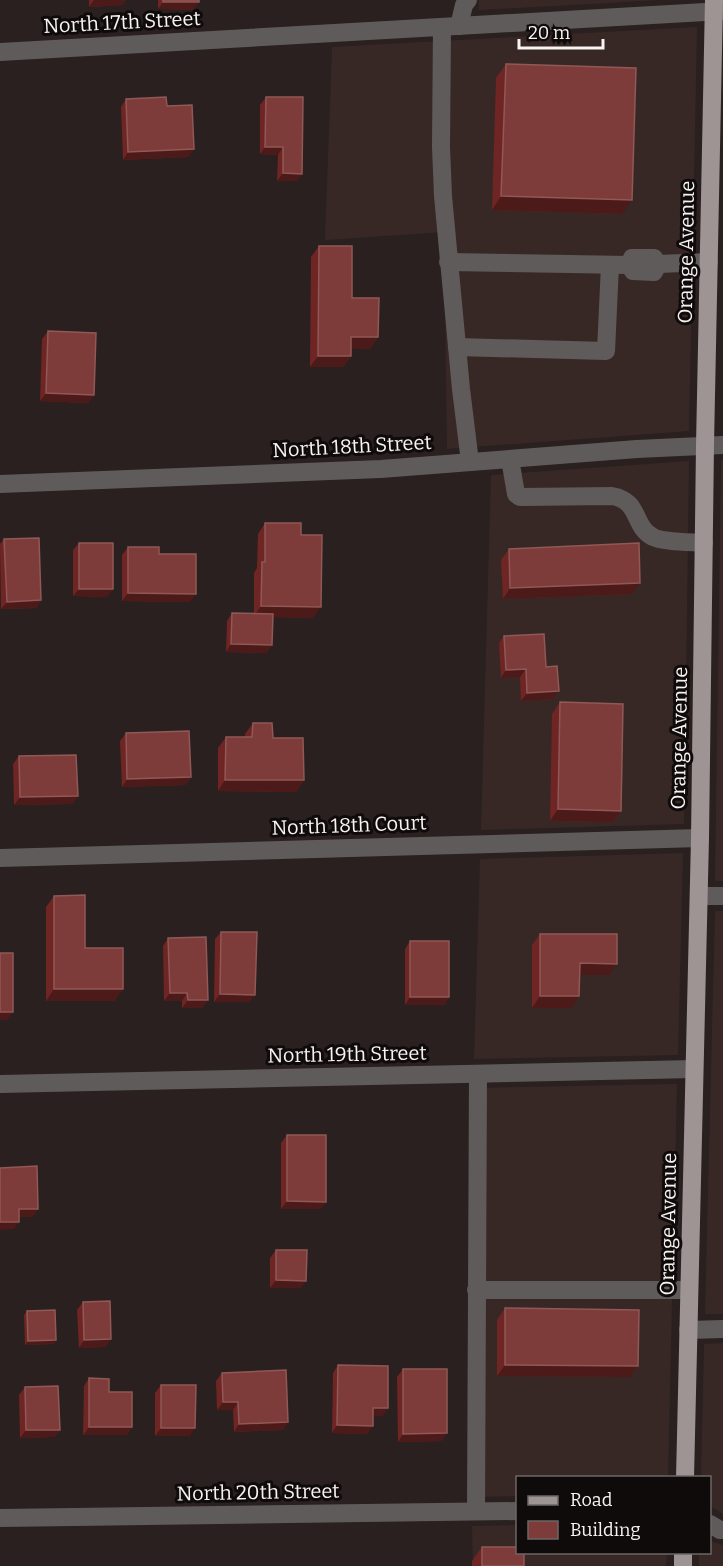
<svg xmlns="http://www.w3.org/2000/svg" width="723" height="1566" font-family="Bitter,serif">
	<rect width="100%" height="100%" fill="#29201f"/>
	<g fill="#372826">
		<path d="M479,0h181l-181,10z"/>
		<path d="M697,27l-8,404 -242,18 -3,-217 -119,8 7,-193z"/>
		<path d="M721,460h2v421h-8z"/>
		<path d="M689,461l-5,363 -203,6 10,-355z"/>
		<path d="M683,853l-5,202 -204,4 6,-200z"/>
		<path d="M715,911h8v403h-18z"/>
		<path d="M677,1084l-9,393 -150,1 -1,18 -45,1 1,-409z"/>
		<path d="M723,1343v171l-13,-8v-28l-9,-1 3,-133z"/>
		<path d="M517,1525l1,27 149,1 -1,13h-193l-1,-40z"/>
		<path d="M710,1541l13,4v21h-24v-13l11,-1z"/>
	</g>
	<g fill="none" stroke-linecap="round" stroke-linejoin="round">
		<g stroke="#605b5b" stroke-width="18">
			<path d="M459,26l5,-21 4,-5"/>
			<path d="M442,27l-1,120 2,49 18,193 9,73"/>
			<path d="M0,52l723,-41"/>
			<path d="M448,262l181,3"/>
			<path d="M658,264l51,-2"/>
			<path d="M629,265l4,6 21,1 4,-8"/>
			<path d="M629,265l3,-7h22l4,6"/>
			<path d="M457,347l149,4 4,-86"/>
			<path d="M510,459l6,35 4,3 92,-1c29,5 20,30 41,41 9,5 39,5 51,6"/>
			<path d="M0,484l381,-15 256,-20 86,-4"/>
			<path d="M0,858l700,-20"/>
			<path d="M699,896h24"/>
			<path d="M0,1084l694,-15"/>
			<path d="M476,1290h213"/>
			<path d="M688,1330l35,-1"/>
			<path d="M476,1511l2,-437"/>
			<path d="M0,1518l518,-7"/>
			<path d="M710,1524l10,6h3"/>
		</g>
		<g stroke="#9d9493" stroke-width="18">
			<path d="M685,1478l15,-640 5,-393 9,-445"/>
			<path d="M683,1566v-14"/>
		</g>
	</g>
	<g fill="#6e2523">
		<path d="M89,0h37l-4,5 -33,2z"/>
		<path d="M158,0h41l-6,10 -35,-1z"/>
		<path d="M506,64l116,150 -130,-4 4,-132z"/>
		<path d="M266,97l36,77 -6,7h-19l1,-26 -18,-1v-49z"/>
		<path d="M126,99l63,58 -66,3 -2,-53z"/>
		<path d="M319,246l33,52 26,39 -8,12 -19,-1v8l-8,11h-33l1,-110z"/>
		<path d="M48,331l46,64 -6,8 -48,-2 2,-62z"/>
		<path d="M265,523l36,12 12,83 -40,-1 -6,36 -41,-1 1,-31 5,-8h22v-40l3,-5 1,-34z"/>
		<path d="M4,539l37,61 -5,8 -35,1 -1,-65z"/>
		<path d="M79,543l29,54 -35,-1v-46z"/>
		<path d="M128,547l31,7 31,48 -68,-1v-46z"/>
		<path d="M509,549l123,45 -129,5 -2,-39z"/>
		<path d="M504,636l42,31 13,24 -6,8 -32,2 -1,-24 -19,1 -2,-35z"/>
		<path d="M560,702l61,109 -8,11 -63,-1 2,-107z"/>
		<path d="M253,723l20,15 31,42 -8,12 -78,-1v-43l8,-11h19v-3z"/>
		<path d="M126,733l65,44 -6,8 -63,2 -2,-46z"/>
		<path d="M19,756l59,40 -6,8 -58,1 -1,-41z"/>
		<path d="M54,896l61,105h-69v-94z"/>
		<path d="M221,932l29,70h-36l1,-63z"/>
		<path d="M540,934l69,41h-29l-8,33h-40v-63z"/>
		<path d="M168,938l40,62 -6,8h-20v-7h-18l-1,-55z"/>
		<path d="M410,941l39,56 -5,8h-39v-56z"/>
		<path d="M287,1135l39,67 -6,7h-39v-66z"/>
		<path d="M276,1250l25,38h-31v-30z"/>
		<path d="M83,1302l28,37 -6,8 -26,1 -2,-38z"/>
		<path d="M505,1308l133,58 -8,11 -133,-1v-56z"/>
		<path d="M27,1311l29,29 -3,4 -28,1 -1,-30z"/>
		<path d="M338,1365l50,43 -6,8h-9l-6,18 -35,-1 1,-60z"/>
		<path d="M403,1369l39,72 -44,1 -1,-65z"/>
		<path d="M222,1373l66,49 -5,8 -49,2 -1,-22h-16l-1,-29z"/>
		<path d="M89,1378l20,14 23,35 -5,8h-44l1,-49z"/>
		<path d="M161,1385l29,51h-35v-43z"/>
		<path d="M25,1387l35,43 -6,7 -34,1 -1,-43z"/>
		<path d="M482,1547l42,19h-52v-5z"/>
	</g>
	<g fill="#4c1a18">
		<path d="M94,0h32l-4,5 -33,2z"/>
		<path d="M163,2h36l-6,8 -35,-1z"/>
		<path d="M265,147h18l-5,8 -18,-1z"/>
		<path d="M194,149l-5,8 -66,3 5,-8z"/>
		<path d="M283,173l19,1 -6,7h-19z"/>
		<path d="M501,196l131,4 -10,14 -130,-4z"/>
		<path d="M351,337h27l-8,12 -27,-1z"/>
		<path d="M318,356h33l-8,11h-33z"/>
		<path d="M46,393l48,2 -6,8 -48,-2z"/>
		<path d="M640,583l-8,11 -129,5 7,-11z"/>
		<path d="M79,589h34l-5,8 -35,-1z"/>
		<path d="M128,593l68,1 -6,8 -68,-1z"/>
		<path d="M41,600l-5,8 -35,1 6,-7z"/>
		<path d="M261,606l60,1 -8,11 -60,-1z"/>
		<path d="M231,644l41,1 -5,8 -41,-1z"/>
		<path d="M526,669l-6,8 -19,1 5,-8z"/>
		<path d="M559,691l-6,8 -32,2 6,-8z"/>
		<path d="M191,777l-6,8 -63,2 5,-8z"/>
		<path d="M225,780h79l-8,12 -78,-1z"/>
		<path d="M78,796l-6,8 -58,1 6,-8z"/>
		<path d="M558,809l63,2 -8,11 -63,-1z"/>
		<path d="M580,963l37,1 -8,11h-37z"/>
		<path d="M54,989h69l-8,12h-69z"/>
		<path d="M170,993h17l-5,8h-18z"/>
		<path d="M220,994l35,1 -5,7h-36z"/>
		<path d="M540,996h39l-7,12h-40z"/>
		<path d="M410,997h39l-5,8h-39z"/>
		<path d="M188,1000h20l-6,8h-20z"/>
		<path d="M0,1012h13l-6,8h-7z"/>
		<path d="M287,1201l39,1 -6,7h-39z"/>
		<path d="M19,1209h19l-5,8h-20z"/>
		<path d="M0,1222h19l-5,7 -14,1z"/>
		<path d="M276,1280l30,1 -5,7h-31z"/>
		<path d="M111,1339l-6,8 -26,1 5,-8z"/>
		<path d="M56,1340l-3,4 -28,1 3,-4z"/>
		<path d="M505,1365l133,1 -8,11 -133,-1z"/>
		<path d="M223,1402h15l-5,8h-16z"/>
		<path d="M373,1408h15l-6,8h-15z"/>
		<path d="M288,1422l-5,8 -49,2 5,-8z"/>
		<path d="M337,1425l36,1 -6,8 -35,-1z"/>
		<path d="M89,1427h43l-5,8h-44z"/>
		<path d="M161,1428h34l-5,8h-35z"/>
		<path d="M26,1430h34l-6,7 -34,1z"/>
		<path d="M447,1433l-5,8 -44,1 5,-8z"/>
	</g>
	<g fill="#7d3b3a" stroke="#905856" stroke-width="1.5">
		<rect x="163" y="0" width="36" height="2"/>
		<path d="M506,64l130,4 -4,132 -131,-4z"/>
		<path d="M166,97l1,9 25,-1 2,44 -66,3 -2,-53z"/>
		<path d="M266,97h37l-1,77 -19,-1v-26h-18z"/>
		<path d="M319,246h33v52h27l-1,39h-27v19h-33z"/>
		<path d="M48,331l48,2 -2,62 -48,-2z"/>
		<path d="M265,523h36v12h21l-1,72 -60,-1 1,-44h3z"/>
		<path d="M39,538l2,62 -34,2 -3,-63z"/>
		<rect x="79" y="543" width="34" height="46"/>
		<path d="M639,543l1,40 -130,5 -1,-39z"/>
		<path d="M128,547h31v7h37v40l-68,-1z"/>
		<path d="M232,613l41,1 -1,31 -41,-1z"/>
		<path d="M544,634l2,33 11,-1 2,25 -32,2 -1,-24 -20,1 -2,-34z"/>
		<path d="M560,702l63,2 -2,107 -63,-2z"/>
		<path d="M253,723h19l1,15h30l1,42h-79l1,-43h26z"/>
		<path d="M189,731l2,46 -64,2 -1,-46z"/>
		<path d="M76,755l2,41 -58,1 -1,-41z"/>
		<path d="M85,895v53h38v41h-69v-93z"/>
		<path d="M221,932h36l-2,63 -35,-1z"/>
		<path d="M540,934h77v30l-37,-1 -1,33h-39z"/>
		<path d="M206,937l2,63h-20l-1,-7h-17l-2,-55z"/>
		<rect x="410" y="941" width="39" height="56"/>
		<rect x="0" y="953" width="13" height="59"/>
		<path d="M287,1135h39v67l-39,-1z"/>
		<path d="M37,1166l1,43h-19v13h-19v-54z"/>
		<path d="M276,1250h31l-1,31 -30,-1z"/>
		<path d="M110,1301l1,38 -27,1 -1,-38z"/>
		<path d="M505,1308l134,2 -1,56 -133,-1z"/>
		<path d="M55,1310l1,30 -28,1 -1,-30z"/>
		<path d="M338,1365l50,1v42h-15v18l-36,-1z"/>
		<path d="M403,1369h44v64l-44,1z"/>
		<path d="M286,1370l2,52 -49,2 -1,-22h-15l-1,-29z"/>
		<path d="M89,1378l20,1v13h23v35h-43z"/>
		<path d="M161,1385h35l-1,43h-34z"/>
		<path d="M58,1386l2,44h-34l-1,-43z"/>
		<path d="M482,1547h36v5h6v14h-42z"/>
	</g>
	<g text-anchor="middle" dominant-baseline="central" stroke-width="6" stroke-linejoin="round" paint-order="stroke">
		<g font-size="20" fill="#f8f2f1" stroke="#0f0b0b">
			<text transform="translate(122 22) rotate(-3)">North 17th Street</text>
			<text transform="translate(686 252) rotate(-89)">Orange Avenue</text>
			<text transform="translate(352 446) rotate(-3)">North 18th Street</text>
			<text transform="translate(679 738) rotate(-89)">Orange Avenue</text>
			<text transform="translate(349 825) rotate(-2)">North 18th Court</text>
			<text transform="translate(347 1054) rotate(-1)">North 19th Street</text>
			<text transform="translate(668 1224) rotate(-89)">Orange Avenue</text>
			<text transform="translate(258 1492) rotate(-1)">North 20th Street</text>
		</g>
	</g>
	<rect x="516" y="1476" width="195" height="78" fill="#0f0b0b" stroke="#6c6767" stroke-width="1.5"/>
	<rect x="528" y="1496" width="30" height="9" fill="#9d9493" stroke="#6c6767" stroke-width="1.5"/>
	<text x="570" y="1506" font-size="18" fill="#f8f2f1">Road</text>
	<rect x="528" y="1521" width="30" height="18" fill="#7d3b3a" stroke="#6c6767" stroke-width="1.5"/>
	<text x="570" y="1536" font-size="18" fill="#f8f2f1">Building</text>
	<path d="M519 39v9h84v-9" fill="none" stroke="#f8f2f1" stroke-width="3"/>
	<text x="528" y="39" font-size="18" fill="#f8f2f1" stroke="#0f0b0b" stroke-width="4.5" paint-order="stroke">20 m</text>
</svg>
